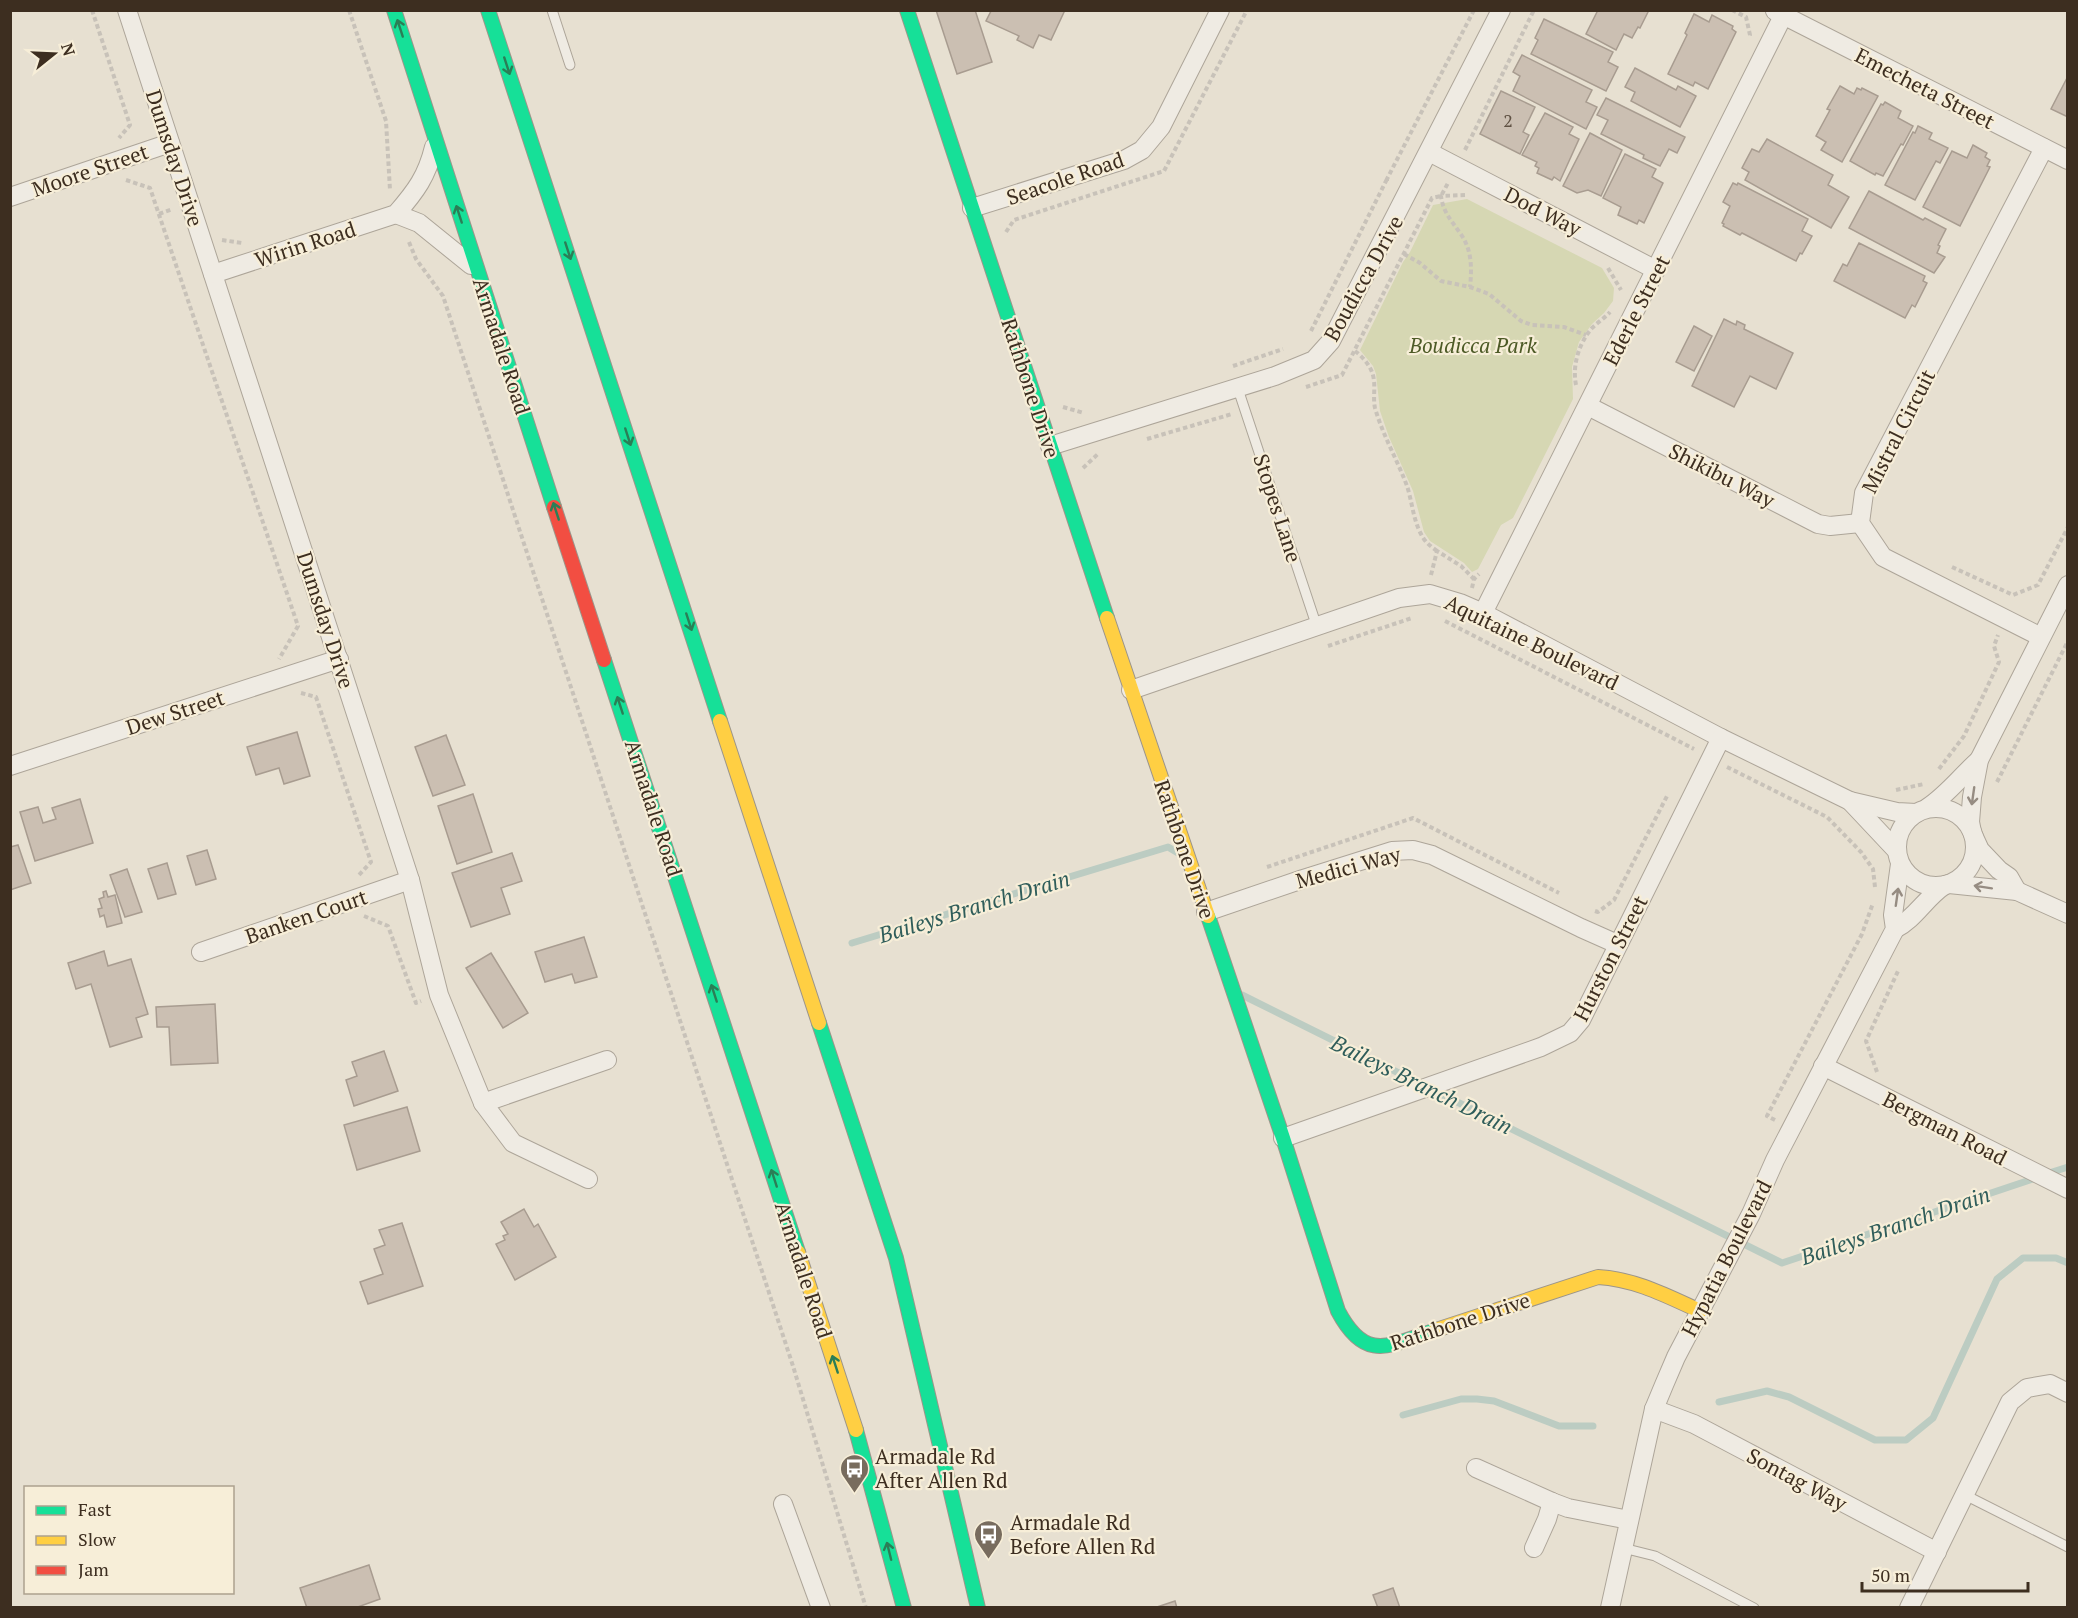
<svg xmlns="http://www.w3.org/2000/svg" width="2078" height="1618" font-family="'PT Serif',serif">
	<rect width="100%" height="100%" fill="#e7e0d1"/>
	<path fill="#d6d7b3" d="M1467,199l135,69 12,20 -1,13 -9,12 -12,11 -13,18 -7,25 1,32 -60,119 -12,7 -23,44 -6,3 -8,-9 -34,-22 -6,-9 -11,-41 -24,-54 -9,-26 -4,-37 -3,-8 -13,-16 43,-88 7,-10 23,-47z"/>
	<g fill="none" stroke-linecap="round" stroke-linejoin="round">
		<g stroke="#bcccc2" stroke-width="7">
			<path d="M852,943l316,-96 10,6"/>
			<path d="M1242,995l181,90"/>
			<path d="M1433,1090l349,173 254,-85"/>
			<path d="M2046,1174l22,-7"/>
			<path d="M1719,1402l48,-11 22,6 86,43h31l27,-22 64,-139 26,-21h33l12,5"/>
			<path d="M1403,1415l58,-16h16l17,2 65,25h34"/>
		</g>
	</g>
	<g fill="#cbbfb2" stroke="#a89c90" stroke-width="1.5">
		<path d="M936,10h39l17,52 -35,12z"/>
		<path d="M989,10h76l-14,30 -12,-5 -6,13 -16,-8 2,-4 -33,-15 5,-10z"/>
		<path d="M1598,10h51l-9,18 -2,-1 -6,11 -8,-4 -8,16 -30,-16z"/>
		<path d="M1694,14l15,8 3,-7 21,11 -1,3 4,3 -28,57 -13,-7 -2,4 -25,-12 19,-39 -2,-2z"/>
		<path d="M1544,19l69,33 -5,10 10,5 -12,24 -75,-37 7,-14 -3,-2z"/>
		<path d="M1522,55l70,35 -6,12 11,5 -11,22 -73,-38 7,-15 -7,-4z"/>
		<path d="M1635,68l41,22 2,-4 18,10 -16,31 -49,-26 4,-9 -10,-5z"/>
		<path d="M2068,76v41l-17,-8z"/>
		<path d="M1840,86l14,8 3,-6 4,2 1,-2 16,8 -36,66 -21,-12 5,-8 -10,-6 14,-26 -3,-1z"/>
		<path d="M1501,91l34,16 -12,25 6,3 -9,19 -40,-20z"/>
		<path d="M1606,98l79,39 -8,16 -8,-4 -9,17 -17,-8 1,-3 -43,-21 7,-14 -11,-5z"/>
		<path d="M1885,102l16,9 -3,7 15,8 -10,19 -2,-1 -18,32 -7,-3 -1,2 -25,-14 31,-57 2,1z"/>
		<path d="M1545,113l28,14 -4,7 10,5 -19,42 -6,-4 -2,3 -15,-7 2,-5 -4,-2 2,-4 -15,-7z"/>
		<path d="M1918,126l14,7 -3,6 19,9 -8,15 -4,-2 -21,39 -30,-15 28,-53 2,1z"/>
		<path d="M1590,133l32,17 -21,46 -13,-6 -11,3 -14,-7z"/>
		<path d="M1767,139l66,36 -5,10 21,12 -18,31 -86,-48 4,-8 -7,-4 10,-19 7,3z"/>
		<path d="M1973,145l14,8 -2,4 5,3 -3,6 3,1 -30,59 -37,-19 29,-56 15,7z"/>
		<path d="M1625,154l31,15 -4,8 11,6 -19,40 -5,-3 -2,4 -19,-9 3,-8 -18,-9z"/>
		<path d="M1733,183l4,2 1,-2 70,36 -6,12 10,5 -10,18 -2,-1 -4,8 -54,-28 -2,2 -17,-9 1,-2 -2,-1 8,-17 -7,-4z"/>
		<path d="M1869,191l54,29 2,-2 21,11 -8,16 2,1 -3,7 8,4 -11,16 -85,-45z"/>
		<path d="M1859,243l66,33 -2,5 4,2 -12,24 -3,-2 -7,13 -71,-37 9,-17 4,2z"/>
		<path d="M1724,319l12,6 1,-4 8,4 -1,4 49,24 -17,36 -26,-13 -16,31 -42,-21z"/>
		<path d="M1694,326l18,10 -18,35 -18,-9z"/>
		<path d="M297,732l13,44 -26,8 -5,-16 -23,7 -9,-28z"/>
		<path d="M446,735l19,50 -32,11 -18,-49z"/>
		<path d="M473,794l19,58 -35,12 -19,-58z"/>
		<path d="M80,799l13,44 -58,18 -15,-49 18,-5 5,16 13,-4 -4,-11z"/>
		<path d="M18,845l13,38 -21,7v-43z"/>
		<path d="M207,850l9,29 -20,6 -9,-29z"/>
		<path d="M512,853l10,28 -21,7 9,26 -39,13 -19,-54z"/>
		<path d="M167,863l9,31 -18,5 -10,-30z"/>
		<path d="M127,869l15,43 -17,5 -15,-42z"/>
		<path d="M106,891l2,6 7,-2 7,28 -15,4 -3,-12 -4,2 -2,-8 4,-1 -3,-9 5,-2 -1,-5z"/>
		<path d="M584,937l13,40 -22,6 -3,-9 -27,8 -10,-30z"/>
		<path d="M104,951l4,15 23,-7 17,55 -12,4 6,19 -32,10 -19,-63 -15,5 -8,-26z"/>
		<path d="M491,953l37,60 -25,15 -37,-60z"/>
		<path d="M215,1004l3,59 -47,2 -2,-38h-12l-1,-20z"/>
		<path d="M384,1051l14,40 -44,15 -8,-26 11,-4 -5,-14z"/>
		<path d="M407,1107l13,44 -63,19 -13,-45z"/>
		<path d="M524,1209l10,18 4,-3 18,33 -41,23 -19,-36 9,-4 -2,-4 5,-2 -7,-12z"/>
		<path d="M402,1223l21,63 -55,18 -8,-22 23,-8 -9,-25 11,-4 -6,-15z"/>
		<path d="M369,1565l11,34 -25,9h-48l-7,-20z"/>
		<path d="M1393,1588l7,20h-22l-5,-13z"/>
		<path d="M1175,1601l2,7h-23z"/>
	</g>
	<g fill="none" stroke-linecap="round" stroke-linejoin="round">
		<defs>
			<g id="lane">
				<path d="M552,10l18,55"/>
				<path d="M1238,389l79,238"/>
				<path d="M1965,1495l103,52"/>
				<path d="M1623,1548l32,8 99,52"/>
			</g>
			<g id="street">
				<path d="M127,10l283,870 29,115 44,108 30,40 75,36"/>
				<path d="M1775,11l293,149"/>
				<path d="M1429,152l227,118"/>
				<path d="M10,197l160,-54"/>
				<path d="M972,208l152,-48 18,-10 19,-23 59,-117"/>
				<path d="M396,214l23,9 52,42"/>
				<path d="M213,274l183,-60c20,-23 31,-38 38,-67"/>
				<path d="M1588,406l230,118 12,2 30,-3"/>
				<path d="M1050,446l225,-70 39,-16 17,-19 170,-331"/>
				<path d="M1483,613l300,-597"/>
				<path d="M2041,637l-158,-80 -23,-34 4,-30 180,-345"/>
				<path d="M1131,690l268,-92 31,-4 30,9 23,10 238,125 129,63 47,11 19,1"/>
				<path d="M10,766l329,-107"/>
				<path d="M1850,801l47,50"/>
				<circle cx="1936" cy="847" r="39"/>
				<path d="M1927,808c20,-13 34,-32 52,-48"/>
				<path d="M1972,832l-2,-10 2,-25 7,-37 89,-175"/>
				<path d="M1974,837l6,13 19,20 10,7 8,14"/>
				<path d="M1949,884l68,7 51,23"/>
				<path d="M1206,912l97,-33 89,-28 21,-1 19,5 149,73 36,16"/>
				<path d="M1895,929c20,-10 31,-32 50,-44"/>
				<path d="M201,952l209,-72"/>
				<path d="M1823,1066l245,123"/>
				<path d="M483,1103l124,-43"/>
				<path d="M1283,1138l258,-91 29,-14 11,-13 140,-282"/>
				<path d="M1654,1409l40,15 243,128"/>
				<path d="M1476,1468l76,34 16,6 61,12"/>
				<path d="M783,1504l38,104"/>
				<path d="M1534,1548l13,-29 5,-17"/>
				<path d="M1610,1608l44,-199 10,-24 12,-28 75,-143 24,-54 120,-231 -2,-14 7,-51"/>
				<path d="M1909,1608l101,-206 17,-14 23,-4 18,9"/>
			</g>
			<g id="fast">
				<path d="M394,10l160,497"/>
				<path d="M488,10l232,711"/>
				<path d="M907,10l200,608"/>
				<path d="M604,660l194,592"/>
				<path d="M1208,916l75,222 55,173c28,53 52,34 98,19"/>
				<path d="M819,1023l77,235 82,350"/>
				<path d="M856,1430l48,178"/>
			</g>
			<g id="slow">
				<path d="M1107,618l101,298"/>
				<path d="M720,721l99,302"/>
				<path d="M798,1252l58,178"/>
				<path d="M1436,1330l162,-53c37,2 69,19 102,34"/>
			</g>
			<path id="jam" d="M554,507l50,153"/>
		</defs>
		<use href="#lane" stroke="#ada599" stroke-width="11"/>
		<use href="#street" stroke="#ada599" stroke-width="20"/>
		<use href="#fast" stroke="#9c958a" stroke-width="16"/>
		<use href="#slow" stroke="#9c958a" stroke-width="16"/>
		<use href="#jam" stroke="#9c958a" stroke-width="16"/>
		<g stroke="#c8c2b9" stroke-width="4" stroke-dasharray="4.5 3" stroke-linecap="butt">
			<path d="M92,10l38,115 -11,13"/>
			<path d="M349,10l37,111 4,69"/>
			<path d="M1732,10l14,7 4,18 -1,3"/>
			<path d="M1465,150l69,-140"/>
			<path d="M1389,179h-2l87,-169"/>
			<path d="M126,180l24,8 148,438 -19,33"/>
			<path d="M1465,195l-24,1c2,16 10,24 19,37 12,16 12,35 10,54"/>
			<path d="M159,214l14,-5"/>
			<path d="M1006,232l8,-12 150,-49 83,-161"/>
			<path d="M222,240l20,3"/>
			<path d="M409,242l7,17 27,37 350,1070 73,242"/>
			<path d="M1404,254l16,9 21,18 29,6 19,7 32,27 11,4 32,2 22,8"/>
			<path d="M1608,268l13,22"/>
			<path d="M1311,331l76,-152"/>
			<path d="M1355,351c9,7 18,17 19,30 1,9 -1,18 1,27 8,28 22,51 32,78 5,15 6,33 14,48 3,7 9,12 16,17"/>
			<path d="M1233,366l50,-17"/>
			<path d="M1576,385c-4,-20 3,-42 16,-57 6,-6 13,-10 18,-16"/>
			<path d="M1306,387l36,-12 90,-177 9,-2 7,-13"/>
			<path d="M1063,407l21,6"/>
			<path d="M1147,439l85,-25"/>
			<path d="M1083,468l16,-15"/>
			<path d="M1952,567l61,28 25,-10 30,-58"/>
			<path d="M1431,575l6,-24 24,15 13,13"/>
			<path d="M1472,588l2,-9 5,-5"/>
			<path d="M1445,621l249,128"/>
			<path d="M1328,646l84,-28"/>
			<path d="M301,693l15,4 55,165 -13,14"/>
			<path d="M1727,767l100,50 34,35 12,17 2,18"/>
			<path d="M1939,769l25,-33 35,-74 -5,-16 4,-11"/>
			<path d="M1997,782l71,-141"/>
			<path d="M1896,790l28,-6"/>
			<path d="M1267,867l146,-49 146,75"/>
			<path d="M1595,911l3,1 16,-12 53,-104"/>
			<path d="M364,916l24,10 28,77 5,-2"/>
			<path d="M1877,1072l-11,-31 32,-70"/>
			<path d="M1775,1120l-8,-4 95,-182 11,-31"/>
		</g>
		<use href="#lane" stroke="#efebe3" stroke-width="9"/>
		<use href="#street" stroke="#efebe3" stroke-width="18"/>
		<use href="#fast" stroke="#16e098" stroke-width="14"/>
		<use href="#slow" stroke="#ffcf43" stroke-width="14"/>
		<use href="#jam" stroke="#f24e42" stroke-width="14"/>
	</g>
	<defs><path id="oneway-shaft" d="M-6 0H5M1.5-3L5.5 0L1.5 3" fill="none" stroke-width="1.6" stroke-linecap="round" stroke-linejoin="round" transform="scale(1.5)"/></defs>
	<g stroke="#2b7e56">
		<use href="#oneway-shaft" transform="translate(400 28) rotate(-108)"/>
		<use href="#oneway-shaft" transform="translate(507 66) rotate(72)"/>
		<use href="#oneway-shaft" transform="translate(459 214) rotate(-108)"/>
		<use href="#oneway-shaft" transform="translate(568 251) rotate(72)"/>
		<use href="#oneway-shaft" transform="translate(628 437) rotate(72)"/>
		<use href="#oneway-shaft" transform="translate(556 511) rotate(-108)"/>
		<use href="#oneway-shaft" transform="translate(689 622) rotate(72)"/>
		<use href="#oneway-shaft" transform="translate(620 705) rotate(-108)"/>
		<use href="#oneway-shaft" transform="translate(714 993) rotate(-108)"/>
		<use href="#oneway-shaft" transform="translate(774 1178) rotate(-108)"/>
		<use href="#oneway-shaft" transform="translate(835 1364) rotate(-108)"/>
		<use href="#oneway-shaft" transform="translate(889 1551) rotate(-104)"/>
	</g>
	<g stroke="#968c82">
		<use href="#oneway-shaft" transform="translate(1973 796) rotate(98)"/>
		<use href="#oneway-shaft" transform="translate(1983 887) rotate(-171)"/>
		<use href="#oneway-shaft" transform="translate(1897 897) rotate(-82)"/>
	</g>
	<defs>
		<symbol id="bus-pin" viewBox="-11 -11 22 30"><path d="M0 17L-7.5 6A9.5 9.5 0 1 1 7.5 6Z" fill="#786c5e" stroke="#f7eed8"/><path d="M-5-6H5V4H4V6H2V4H-2V6H-4V4H-5ZM-3.5-4V0h7V-4ZM-3.5 1.2v1.5H-2V1.2ZM2 1.2v1.5H3.5V1.2Z" fill="#fff"/></symbol>
	</defs>
	<g fill-rule="evenodd">
		<use href="#bus-pin" x="838" y="1452" width="33" height="45"/>
		<use href="#bus-pin" x="972" y="1518" width="33" height="45"/>
	</g>
	<g text-anchor="middle" dominant-baseline="central" stroke-width="4.5" stroke-linejoin="round" paint-order="stroke">
		<g font-size="18" fill="#605244">
			<text x="1508" y="120">2</text>
		</g>
		<g font-size="21" fill="#3d2e20" stroke="#f7eed8">
			<text transform="translate(1925 88) rotate(27)">Emecheta Street</text>
			<text transform="translate(175 158) rotate(72)">Dumsday Drive</text>
			<text transform="translate(90 170) rotate(-19)">Moore Street</text>
			<text transform="translate(1065 178) rotate(-19)">Seacole Road</text>
			<text transform="translate(1543 211) rotate(27)">Dod Way</text>
			<text transform="translate(305 244) rotate(-18)">Wirin Road</text>
			<text transform="translate(1363 278) rotate(-61)">Boudicca Drive</text>
			<text transform="translate(1636 310) rotate(-63)">Ederle Street</text>
			<text transform="translate(502 346) rotate(72)">Armadale Road</text>
			<text transform="translate(1031 388) rotate(72)">Rathbone Drive</text>
			<text transform="translate(1898 431) rotate(-63)">Mistral Circuit</text>
			<text transform="translate(1722 475) rotate(27)">Shikibu Way</text>
			<text transform="translate(1278 508) rotate(72)">Stopes Lane</text>
			<text transform="translate(326 620) rotate(72)">Dumsday Drive</text>
			<text transform="translate(1532 642) rotate(26)">Aquitaine Boulevard</text>
			<text transform="translate(175 712) rotate(-18)">Dew Street</text>
			<text transform="translate(654 808) rotate(72)">Armadale Road</text>
			<text transform="translate(1185 849) rotate(71)">Rathbone Drive</text>
			<text transform="translate(1348 867) rotate(-15)">Medici Way</text>
			<text transform="translate(306 916) rotate(-19)">Banken Court</text>
			<text transform="translate(1610 958) rotate(-63)">Hurston Street</text>
			<text transform="translate(1945 1128) rotate(27)">Bergman Road</text>
			<text transform="translate(1726 1258) rotate(-63)">Hypatia Boulevard</text>
			<text transform="translate(804 1270) rotate(72)">Armadale Road</text>
			<text transform="translate(1460 1321) rotate(-18)">Rathbone Drive</text>
			<text transform="translate(1797 1479) rotate(28)">Sontag Way</text>
		</g>
		<g font-size="21" font-style="italic" fill="#4d5a26" stroke="#f7eed8">
			<text x="1473" y="345">Boudicca Park</text>
		</g>
		<g font-size="21" fill="#3d2e20" stroke="#f7eed8" text-anchor="start">
			<text x="875" y="1456">Armadale Rd<tspan x="875" dy="24">After Allen Rd</tspan></text>
			<text x="1010" y="1522">Armadale Rd<tspan x="1010" dy="24">Before Allen Rd</tspan></text>
		</g>
		<g font-size="22" font-style="italic" fill="#2f5d5a" stroke="#f7eed8">
			<text transform="translate(974 906) rotate(-17)">Baileys Branch Drain</text>
			<text transform="translate(1422 1084) rotate(26)">Baileys Branch Drain</text>
			<text transform="translate(1895 1225) rotate(-19)">Baileys Branch Drain</text>
		</g>
	</g>
	<rect width="2078" height="1618" fill="none" stroke="#3d2e20" stroke-width="24"/>
	<rect x="24" y="1486" width="210" height="108" fill="#f7eed8" stroke="#ada18e" stroke-width="1.5"/>
	<rect x="36" y="1506" width="30" height="9" fill="#16e098" stroke="#ada18e" stroke-width="1.5"/>
	<text x="78" y="1516" font-size="18" fill="#3d2e20">Fast</text>
	<rect x="36" y="1536" width="30" height="9" fill="#ffcf43" stroke="#ada18e" stroke-width="1.5"/>
	<text x="78" y="1546" font-size="18" fill="#3d2e20">Slow</text>
	<rect x="36" y="1566" width="30" height="9" fill="#f24e42" stroke="#ada18e" stroke-width="1.5"/>
	<text x="78" y="1576" font-size="18" fill="#3d2e20">Jam</text>
	<g transform="translate(54 54) rotate(72)" stroke="#f7eed8" stroke-width="4.5" paint-order="stroke">
	<path d="M0-4.5L10 22L0 15L-10 22Z" fill="#3d2e20"/>
	<text y="-9" font-size="16" font-weight="bold" text-anchor="middle" fill="#3d2e20">N</text>
	</g>
	<path d="M1862 1582v9h166v-9" fill="none" stroke="#3d2e20" stroke-width="3"/>
	<text x="1871" y="1582" font-size="18" fill="#3d2e20" stroke="#f7eed8" stroke-width="4.5" paint-order="stroke">50 m</text>
</svg>
